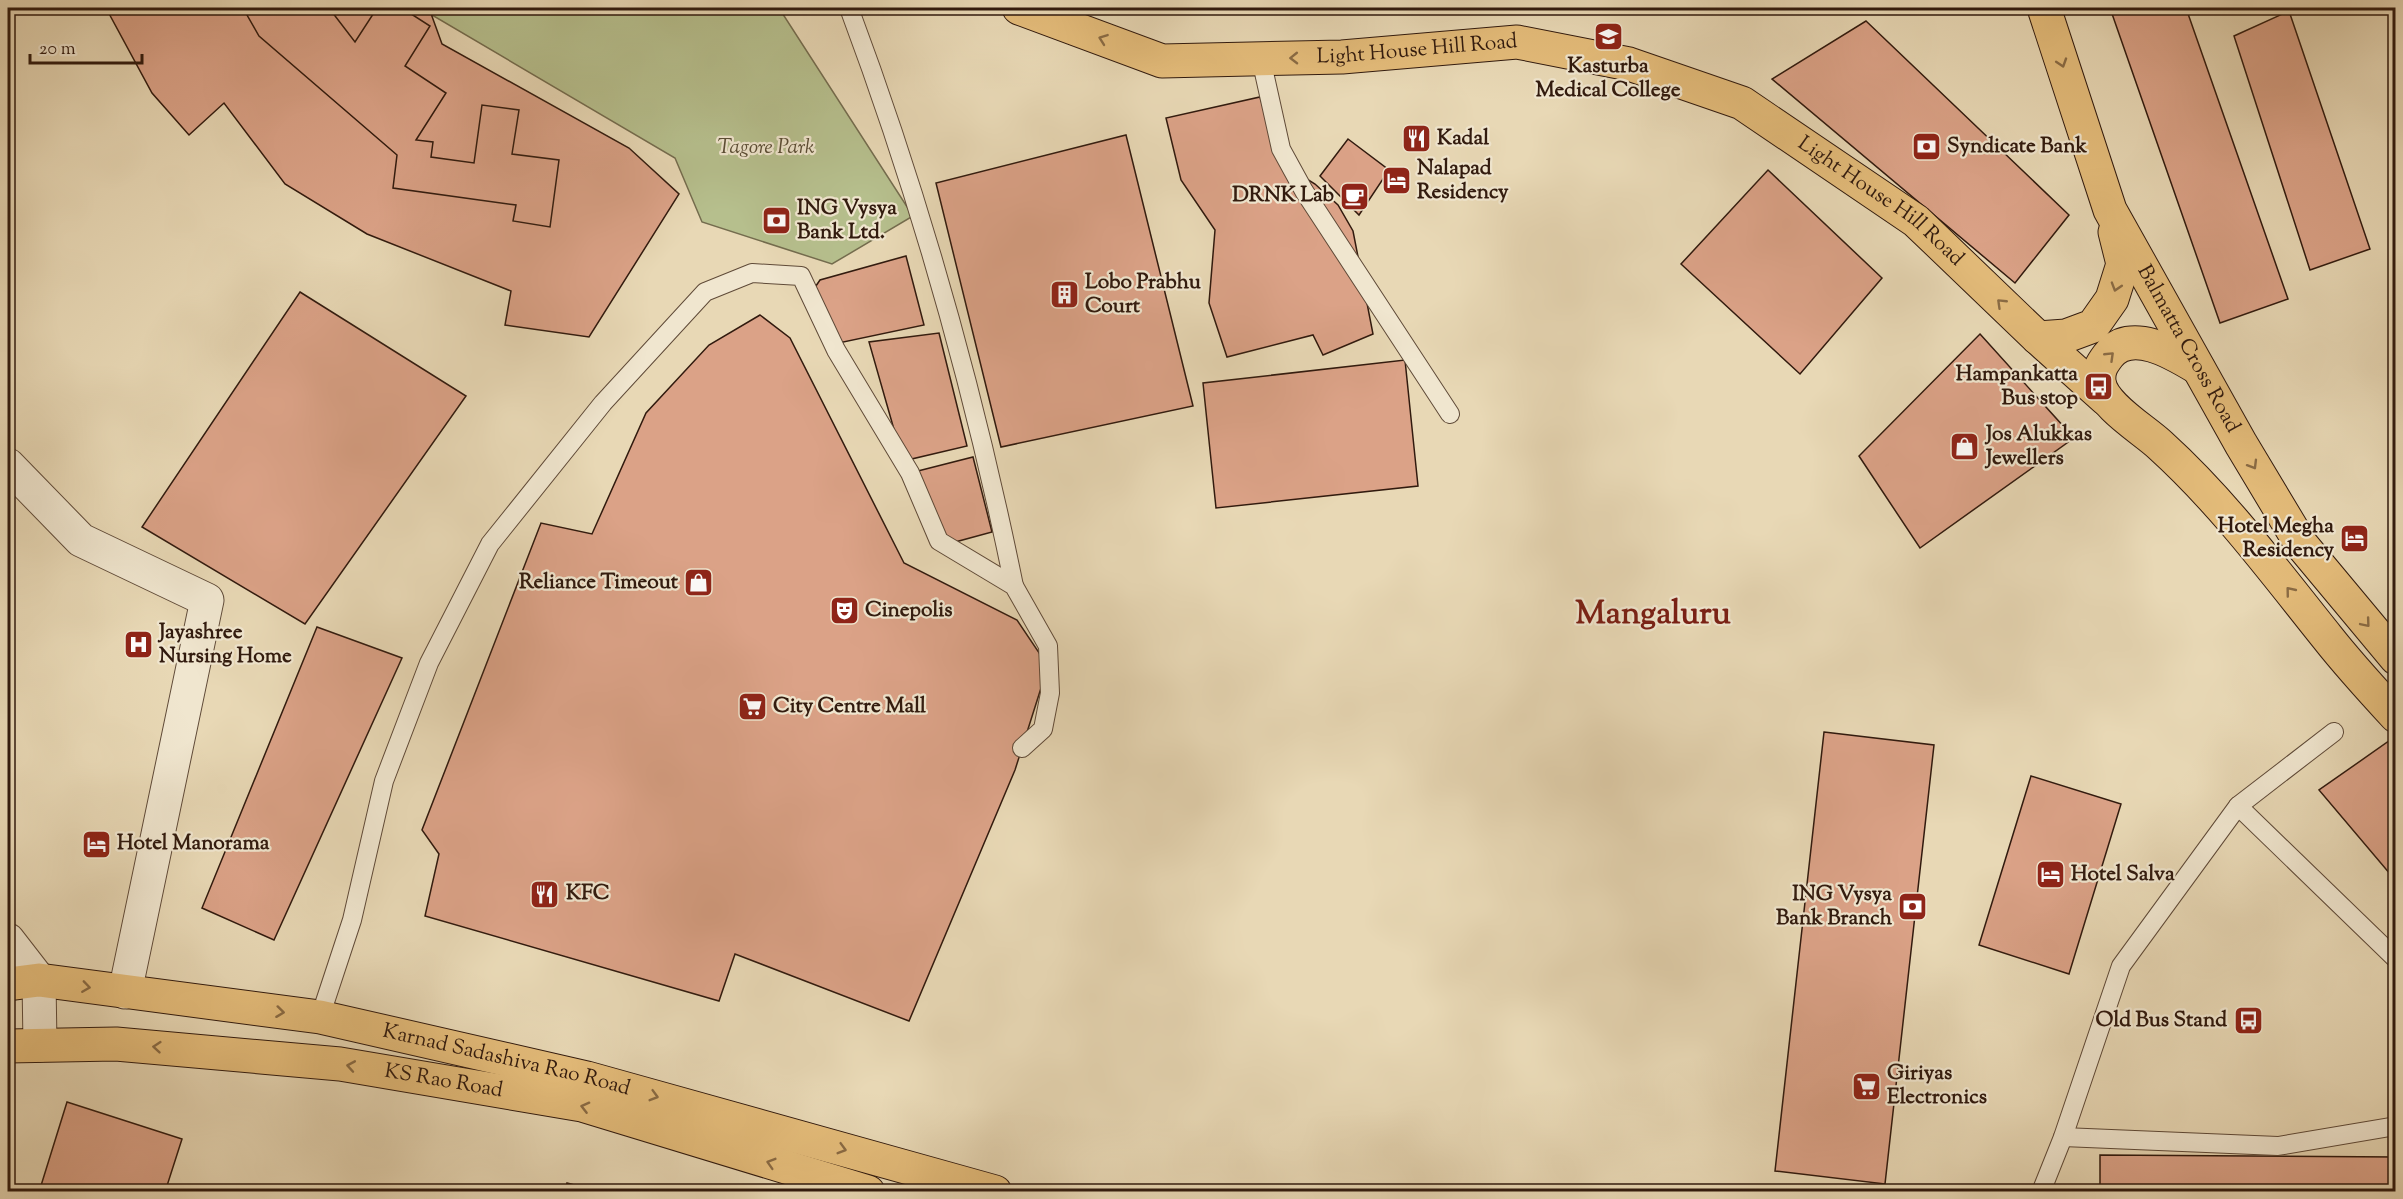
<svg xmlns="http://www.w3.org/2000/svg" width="2403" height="1199" font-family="'Sorts Mill Goudy',serif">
	<rect width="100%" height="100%" fill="#e8d8b5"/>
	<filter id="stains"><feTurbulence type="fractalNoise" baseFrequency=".00333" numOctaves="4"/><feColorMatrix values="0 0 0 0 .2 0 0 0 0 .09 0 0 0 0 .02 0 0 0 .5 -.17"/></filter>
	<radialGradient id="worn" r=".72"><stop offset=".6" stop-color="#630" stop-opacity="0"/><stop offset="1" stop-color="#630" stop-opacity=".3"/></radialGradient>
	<path fill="#b6bf8d" stroke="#746c4e" stroke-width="1.5" d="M420,8h359l134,208 -81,48 -130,-42 -27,-64z"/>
	<g fill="#dba287" stroke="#311a0e" stroke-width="1.5">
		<path d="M106,8h323l13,36 187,104 50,46 -90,143 -84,-12 6,-34 -144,-57 -82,-50 -61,-81 -35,32 -37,-42z"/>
		<path d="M243,8h86l26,34 22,-34h25l28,18 -25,40 41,27 -30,47 17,2 -2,15 43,6 8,-58 37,5 -7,44 47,6 -9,67 -37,-6 3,-16 -123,-17 4,-33 -138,-119z"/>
		<path d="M2110,8h76l102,291 -68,24z"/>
		<path d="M2289,11l81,238 -60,21 -76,-234z"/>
		<path d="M1866,21l203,194 -54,68 -243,-204z"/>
		<path d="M1260,97l20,65 35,22 23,21 15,26 20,103 -50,21 -10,-20 -86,22 -18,-54 6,-73 -34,-50 -15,-62z"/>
		<path d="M1126,135l67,271 -192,41 -65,-264z"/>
		<path d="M1348,139l41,31 -30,45 -39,-39z"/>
		<path d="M1768,170l114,108 -82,96 -119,-110z"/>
		<path d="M906,256l18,69 -90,19 -27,-45 13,-19z"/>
		<path d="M300,292l166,104 -161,228 -163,-97z"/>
		<path d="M760,315l30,23 114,225 113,57 31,46 -33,104 -106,251 -174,-67 -16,47 -294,-85 14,-62 -17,-24 119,-307 51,11 54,-121 63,-68z"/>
		<path d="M939,333l28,113 -64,15 -34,-119z"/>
		<path d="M1980,334l94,104 -154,110 -61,-92z"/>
		<path d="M1405,360l13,126 -202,22 -13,-125z"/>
		<path d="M973,457l19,75 -48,13 -34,-72z"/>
		<path d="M317,627l85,31 -128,282 -72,-32z"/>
		<path d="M1824,732l110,13 -49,439 -110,-13z"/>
		<path d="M2396,736v145l-77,-91z"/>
		<path d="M2031,776l90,28 -52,170 -90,-29z"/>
		<path d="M67,1102l115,37 -17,53h-126z"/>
		<path d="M2100,1155l296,2v35h-296z"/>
		<path d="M567,1183l34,9h-36z"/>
	</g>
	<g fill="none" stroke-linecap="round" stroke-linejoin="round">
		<defs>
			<g id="lane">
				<path d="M849,8c70,187 125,382 165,578"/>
				<path d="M1261,59l20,90 23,42 146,223"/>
				<path d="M2238,806l96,-74"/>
				<path d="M320,1017l32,-97 32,-139 45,-118 61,-119 113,-141 102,-111 47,-19 49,3 35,74 74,123 29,68 75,45 34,60 2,47 -7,36 -21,19"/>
				<path d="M2063,1137l215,9 118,-20"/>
				<path d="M2041,1192l22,-55 58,-171 117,-160 158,153"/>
			</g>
			<g id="street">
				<path d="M8,465l73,75 126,60 -82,392"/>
				<path d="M8,940l31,40 1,65"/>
			</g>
			<g id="primary">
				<path id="s1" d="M1019,8l143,53 180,-4 175,-15 112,22 113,39 174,118 122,117 68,61"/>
				<path id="s2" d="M2044,8l66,202 131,234 60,100 95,114"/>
				<path d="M2038,338l28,-2 27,-10 19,-27 11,-35 -8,-32"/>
				<path d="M2198,368c-23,-14 -68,-42 -90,-12 -6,8 -10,14 -9,25 2,24 44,48 61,64 63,57 114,126 167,192 22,28 45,53 69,79"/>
				<path id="s3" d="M8,984l31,-4 281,37 267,61 408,114"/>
				<path id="s4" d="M8,1046l108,-2 224,20 242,41 286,87"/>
			</g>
		</defs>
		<use href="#lane" stroke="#5f4a38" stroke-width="20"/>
		<use href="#street" stroke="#5f4a38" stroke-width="35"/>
		<use href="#primary" stroke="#311a0e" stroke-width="35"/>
		<use href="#lane" stroke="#f0e6cf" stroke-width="18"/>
		<use href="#street" stroke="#f0e6cf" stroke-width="33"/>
		<use href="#primary" stroke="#e4bc7a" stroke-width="33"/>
	</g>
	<defs><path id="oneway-chevron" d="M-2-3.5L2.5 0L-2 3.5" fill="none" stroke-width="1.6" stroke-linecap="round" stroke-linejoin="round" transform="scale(1.5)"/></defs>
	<g stroke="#8a6b44">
		<use href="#oneway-chevron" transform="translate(1103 39) rotate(-160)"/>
		<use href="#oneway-chevron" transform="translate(1294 58) rotate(179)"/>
		<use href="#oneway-chevron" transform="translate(2062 63) rotate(72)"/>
		<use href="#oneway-chevron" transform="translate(2116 287) rotate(107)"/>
		<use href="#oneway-chevron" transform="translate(2001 303) rotate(-136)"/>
		<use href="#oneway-chevron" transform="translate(2110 356) rotate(-44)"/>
		<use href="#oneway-chevron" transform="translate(2253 465) rotate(59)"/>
		<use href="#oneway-chevron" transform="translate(2290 591) rotate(-129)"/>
		<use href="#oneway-chevron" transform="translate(2366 623) rotate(50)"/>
		<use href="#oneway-chevron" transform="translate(86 987) rotate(8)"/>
		<use href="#oneway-chevron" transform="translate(280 1012) rotate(7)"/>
		<use href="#oneway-chevron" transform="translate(157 1047) rotate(-175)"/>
		<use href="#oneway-chevron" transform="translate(351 1066) rotate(-170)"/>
		<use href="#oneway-chevron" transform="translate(654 1096) rotate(16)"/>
		<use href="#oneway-chevron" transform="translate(585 1107) rotate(-166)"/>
		<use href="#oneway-chevron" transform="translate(842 1149) rotate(16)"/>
		<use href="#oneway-chevron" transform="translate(771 1163) rotate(-163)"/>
	</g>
	<defs>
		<symbol id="university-square" viewBox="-11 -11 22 22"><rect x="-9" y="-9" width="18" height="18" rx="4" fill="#8f2418" stroke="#f0e6cf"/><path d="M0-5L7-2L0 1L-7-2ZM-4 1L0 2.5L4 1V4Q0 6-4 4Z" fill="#fff"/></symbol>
		<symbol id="restaurant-square" viewBox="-11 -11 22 22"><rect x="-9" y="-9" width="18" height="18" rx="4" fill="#8f2418" stroke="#f0e6cf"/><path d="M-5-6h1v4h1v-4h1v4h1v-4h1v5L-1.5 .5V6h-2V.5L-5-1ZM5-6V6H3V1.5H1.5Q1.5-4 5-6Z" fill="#fff"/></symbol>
		<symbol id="bank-square" viewBox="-11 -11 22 22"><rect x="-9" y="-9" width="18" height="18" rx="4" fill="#8f2418" stroke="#f0e6cf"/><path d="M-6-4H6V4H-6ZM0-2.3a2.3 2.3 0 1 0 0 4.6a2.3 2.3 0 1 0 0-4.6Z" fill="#fff"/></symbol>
		<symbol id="hotel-square" viewBox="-11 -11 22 22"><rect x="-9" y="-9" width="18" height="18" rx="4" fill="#8f2418" stroke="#f0e6cf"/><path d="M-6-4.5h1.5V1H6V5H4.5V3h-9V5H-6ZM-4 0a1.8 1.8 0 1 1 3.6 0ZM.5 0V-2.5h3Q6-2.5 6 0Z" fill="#fff"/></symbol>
		<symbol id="cafe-square" viewBox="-11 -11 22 22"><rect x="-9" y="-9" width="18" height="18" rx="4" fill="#8f2418" stroke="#f0e6cf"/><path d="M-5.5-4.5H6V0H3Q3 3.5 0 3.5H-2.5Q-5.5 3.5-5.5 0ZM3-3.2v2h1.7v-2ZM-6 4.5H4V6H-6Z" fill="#fff"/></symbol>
		<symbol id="building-square" viewBox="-11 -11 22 22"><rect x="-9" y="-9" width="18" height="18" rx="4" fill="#8f2418" stroke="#f0e6cf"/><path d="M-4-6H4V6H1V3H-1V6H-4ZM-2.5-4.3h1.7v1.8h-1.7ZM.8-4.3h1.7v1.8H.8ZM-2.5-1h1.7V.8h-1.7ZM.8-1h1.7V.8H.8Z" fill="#fff"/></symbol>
		<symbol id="bus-square" viewBox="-11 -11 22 22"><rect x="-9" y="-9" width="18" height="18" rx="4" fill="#8f2418" stroke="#f0e6cf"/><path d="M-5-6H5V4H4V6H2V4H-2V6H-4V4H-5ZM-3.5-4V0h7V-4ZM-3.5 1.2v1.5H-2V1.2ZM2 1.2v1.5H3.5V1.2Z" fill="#fff"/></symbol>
		<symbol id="shop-square" viewBox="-11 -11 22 22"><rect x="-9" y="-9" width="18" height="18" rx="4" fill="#8f2418" stroke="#f0e6cf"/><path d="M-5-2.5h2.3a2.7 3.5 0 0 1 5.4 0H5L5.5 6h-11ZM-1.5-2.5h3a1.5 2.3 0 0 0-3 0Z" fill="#fff"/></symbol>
		<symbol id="theatre-square" viewBox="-11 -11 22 22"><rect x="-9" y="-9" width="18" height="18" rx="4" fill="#8f2418" stroke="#f0e6cf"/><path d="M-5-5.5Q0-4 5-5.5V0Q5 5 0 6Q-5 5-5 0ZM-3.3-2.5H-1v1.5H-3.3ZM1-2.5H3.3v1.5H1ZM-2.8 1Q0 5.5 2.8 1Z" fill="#fff"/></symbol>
		<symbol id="hospital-square" viewBox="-11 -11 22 22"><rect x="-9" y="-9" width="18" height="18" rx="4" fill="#8f2418" stroke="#f0e6cf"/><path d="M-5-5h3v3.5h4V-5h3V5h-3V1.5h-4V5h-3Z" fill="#fff"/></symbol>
		<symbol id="supermarket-square" viewBox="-11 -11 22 22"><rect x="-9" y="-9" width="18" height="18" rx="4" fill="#8f2418" stroke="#f0e6cf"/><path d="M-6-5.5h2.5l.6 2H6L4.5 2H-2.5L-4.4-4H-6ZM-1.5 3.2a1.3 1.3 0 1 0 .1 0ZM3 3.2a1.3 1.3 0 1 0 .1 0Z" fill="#fff"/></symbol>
	</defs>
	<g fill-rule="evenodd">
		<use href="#university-square" x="1592" y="20" width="33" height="33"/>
		<use href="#restaurant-square" x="1400" y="122" width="33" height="33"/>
		<use href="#bank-square" x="1910" y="130" width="33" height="33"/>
		<use href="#hotel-square" x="1380" y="164" width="33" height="33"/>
		<use href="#cafe-square" x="1338" y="180" width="33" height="33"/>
		<use href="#bank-square" x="760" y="204" width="33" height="33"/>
		<use href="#building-square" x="1048" y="278" width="33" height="33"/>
		<use href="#bus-square" x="2082" y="370" width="33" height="33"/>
		<use href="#shop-square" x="1948" y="430" width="33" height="33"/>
		<use href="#hotel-square" x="2338" y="522" width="33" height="33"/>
		<use href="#shop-square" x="682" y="566" width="33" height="33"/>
		<use href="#theatre-square" x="828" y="594" width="33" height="33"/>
		<use href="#hospital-square" x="122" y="628" width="33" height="33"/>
		<use href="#supermarket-square" x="736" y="690" width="33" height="33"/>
		<use href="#hotel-square" x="80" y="828" width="33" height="33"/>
		<use href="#hotel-square" x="2034" y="858" width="33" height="33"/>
		<use href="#restaurant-square" x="528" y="878" width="33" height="33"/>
		<use href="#bank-square" x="1896" y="890" width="33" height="33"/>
		<use href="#bus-square" x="2232" y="1004" width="33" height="33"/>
		<use href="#supermarket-square" x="1850" y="1070" width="33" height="33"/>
	</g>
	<g text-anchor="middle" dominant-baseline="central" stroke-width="4.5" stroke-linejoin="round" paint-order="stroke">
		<g font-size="21" fill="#311a0e" stroke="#f0e6cf">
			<text stroke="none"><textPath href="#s1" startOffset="408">Light House Hill Road</textPath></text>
			<text stroke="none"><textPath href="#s1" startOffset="912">Light House Hill Road</textPath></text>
			<text stroke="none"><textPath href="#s2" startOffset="372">Balmatta Cross Road</textPath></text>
			<text stroke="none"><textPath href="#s3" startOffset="506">Karnad Sadashiva Rao Road</textPath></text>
			<text stroke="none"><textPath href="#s4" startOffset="438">KS Rao Road</textPath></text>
		</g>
		<g font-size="21" font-weight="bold" fill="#311a0e" stroke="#f0e6cf" text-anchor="start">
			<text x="1608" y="67" text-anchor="middle">Kasturba<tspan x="1608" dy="24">Medical College</tspan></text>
			<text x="1437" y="139">Kadal</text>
			<text x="1947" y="147">Syndicate Bank</text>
			<text x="1417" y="169">Nalapad<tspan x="1417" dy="24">Residency</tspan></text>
			<text x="1334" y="196" text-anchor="end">DRNK Lab</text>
			<text x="797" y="209">ING Vysya<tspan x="797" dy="24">Bank Ltd.</tspan></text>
			<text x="1085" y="283">Lobo Prabhu<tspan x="1085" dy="24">Court</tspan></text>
			<text x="2078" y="375" text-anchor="end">Hampankatta<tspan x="2078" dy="24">Bus stop</tspan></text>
			<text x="1986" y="435">Jos Alukkas<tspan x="1986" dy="24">Jewellers</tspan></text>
			<text x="2334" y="527" text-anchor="end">Hotel Megha<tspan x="2334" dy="24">Residency</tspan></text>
			<text x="678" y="583" text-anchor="end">Reliance Timeout</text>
			<text x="865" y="611">Cinepolis</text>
			<text x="159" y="633">Jayashree<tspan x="159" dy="24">Nursing Home</tspan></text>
			<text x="773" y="707">City Centre Mall</text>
			<text x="117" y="844">Hotel Manorama</text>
			<text x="2071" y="875">Hotel Salva</text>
			<text x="566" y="894">KFC</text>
			<text x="1892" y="895" text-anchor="end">ING Vysya<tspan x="1892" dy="24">Bank Branch</tspan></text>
			<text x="2227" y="1021" text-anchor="end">Old Bus Stand</text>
			<text x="1887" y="1074">Giriyas<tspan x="1887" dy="24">Electronics</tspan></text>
		</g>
		<g font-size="21" font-style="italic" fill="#594c34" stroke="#f0e6cf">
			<text x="766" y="148">Tagore Park</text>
		</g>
		<g font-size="33" font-weight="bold" fill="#7a1f14" stroke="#f0e6cf">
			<text x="1653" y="615">Mangaluru</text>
		</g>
	</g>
	<rect width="2403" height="1199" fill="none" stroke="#e8d8b5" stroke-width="30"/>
	<rect x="9" y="9" width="2385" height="1181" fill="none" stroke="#311a0e" stroke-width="3"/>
	<rect x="15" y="15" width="2373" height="1169" fill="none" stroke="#311a0e" stroke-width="1.5"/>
	<path d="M30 54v9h112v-9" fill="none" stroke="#311a0e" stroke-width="3"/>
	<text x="39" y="54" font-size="18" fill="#311a0e" stroke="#f0e6cf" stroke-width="4.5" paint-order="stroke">20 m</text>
	<rect width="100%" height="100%" filter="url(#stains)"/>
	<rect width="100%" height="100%" fill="url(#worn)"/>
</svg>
